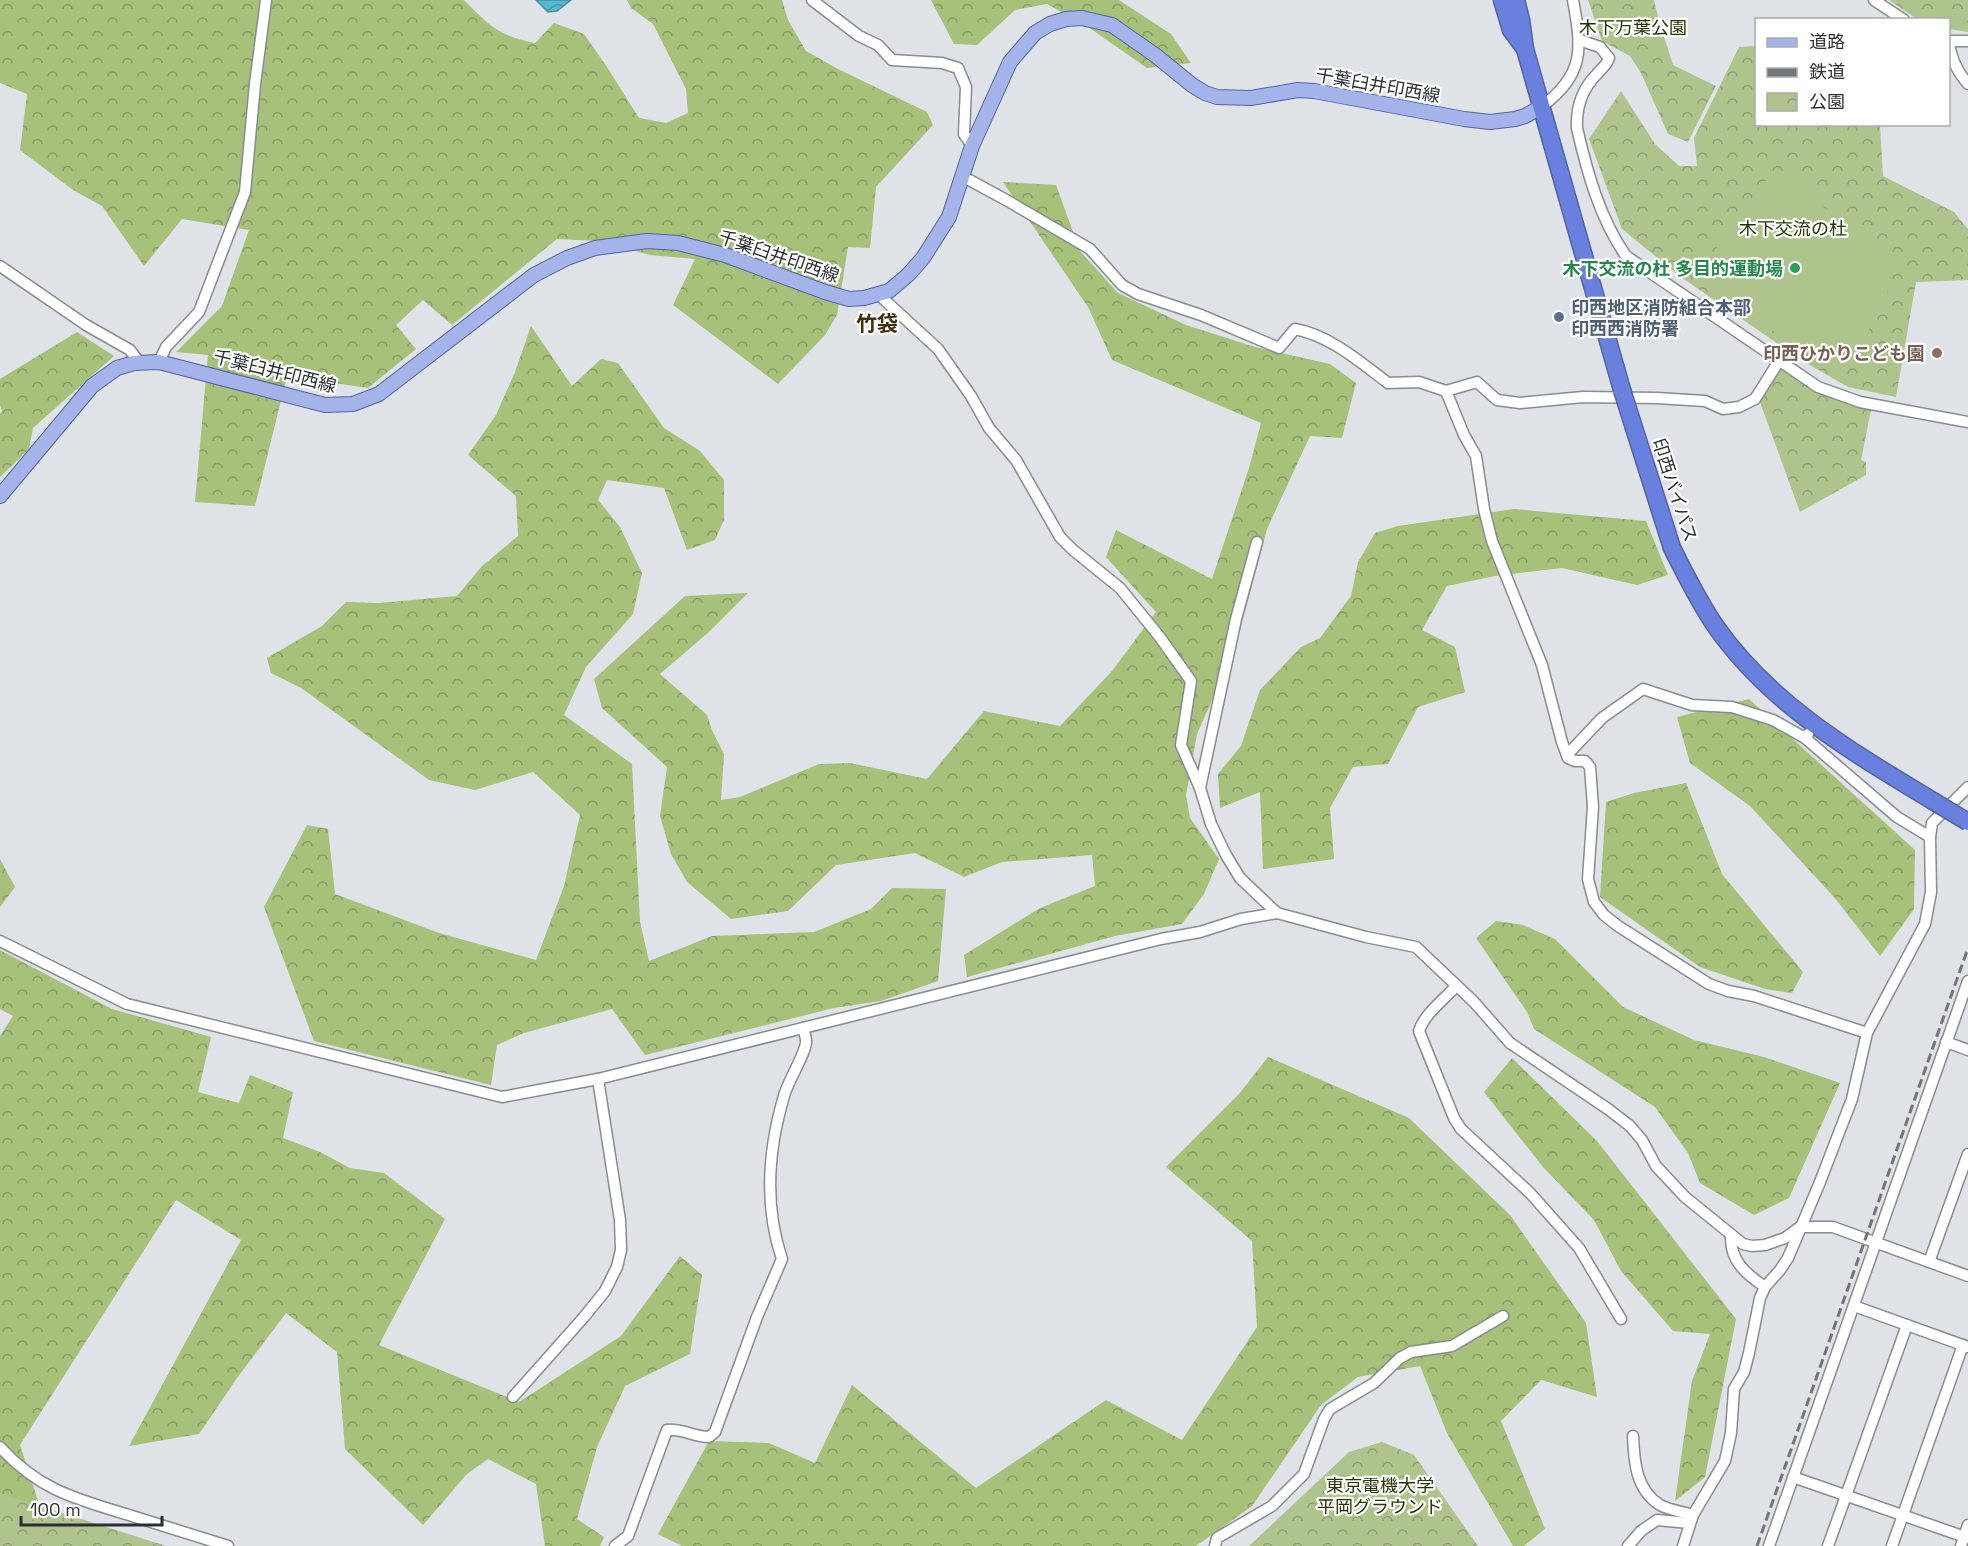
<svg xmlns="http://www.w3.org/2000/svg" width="1968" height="1546" font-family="'Space Grotesk','Noto Sans JP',sans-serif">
	<defs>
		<pattern id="forest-crowns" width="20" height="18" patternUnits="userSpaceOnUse" patternTransform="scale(1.5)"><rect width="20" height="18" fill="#a7c07a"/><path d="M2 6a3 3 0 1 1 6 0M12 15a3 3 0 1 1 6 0" fill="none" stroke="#889c64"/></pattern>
		<pattern id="park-crowns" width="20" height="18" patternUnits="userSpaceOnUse" patternTransform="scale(1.5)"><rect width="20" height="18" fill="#afc38d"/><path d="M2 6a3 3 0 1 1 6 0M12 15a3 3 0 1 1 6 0" fill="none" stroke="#8f9f74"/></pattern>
		<pattern id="water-waves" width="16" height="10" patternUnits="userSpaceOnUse" patternTransform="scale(1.5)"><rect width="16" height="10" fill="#58b7d1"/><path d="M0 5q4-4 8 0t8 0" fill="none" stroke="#4995aa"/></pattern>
	</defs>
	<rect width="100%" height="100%" fill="#dfe2e7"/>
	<g fill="url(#forest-crowns)">
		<path d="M0,0h464c26,26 33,35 71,43l19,-20 30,11 23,33 32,51 27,5 22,-10 -2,-24 -33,-65 -22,-16 -4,-8h155l6,20 18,31 32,18 89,43 6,13 -57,62 -6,61 -22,-1 -11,68 -12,20 -47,49 -105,-79 22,-46 -45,-4 -50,-14 -43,-2 -105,86 -29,-25 -27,25 20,24 -48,39 -81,-12 -32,130 -60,-4 13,-147 -32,-3 46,-46 27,-76 -67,-11 -38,47 -42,-60 -29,-16 -53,-40 7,-56 -27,-11z"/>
		<path d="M931,0h188l52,34 20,29 -44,5 -56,-39 -44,-25 -32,6 -38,35 -23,-1z"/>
		<path d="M1003,182l53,3 24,66 38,42 68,32 69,22 75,17 26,19 -14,55 -32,-2 -43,93 -32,120 -38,85 -11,61 4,23 29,41 -15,35 -22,30 -67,12 -148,41 -3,-22 76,-47 55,-22 -3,-31 -90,7 -38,15 -49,-24 -79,12 -48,46 -57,8 -44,-37 -16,-28 -11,-38 7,-49 -65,-59 -8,-29 91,-83 63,-3 -38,38 -50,43 47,41 5,15 12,24 -3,46 19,-3 79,-33 31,-1 77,16 57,-68 76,15 52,-55 44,-59 -50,-55 10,-27 96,49 37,-111 12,-45 -149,-63 -24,-53z"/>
		<path d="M531,326l41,60 29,-27 17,4 46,65 36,23 24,29v40l-9,20 -28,10 -23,-62 -57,-8 -9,20 22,27 22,46 -9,41 -47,53 -22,48 68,49 8,158 9,39 63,-25 102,-4 57,-23 21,-21 54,1 -8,92 -57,20 -47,7 -189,47 -33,-46 -88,24 -27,12 -6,40 -177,-44 -50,-134 43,-82 21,4 7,65 104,39 97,27 28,-74 16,-71 -47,-43 -58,18 -46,-10 -128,-92 -30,-15 -4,-15 55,-32 24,-24 33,1 78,-7 25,-30 36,-30 -2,-40 -48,-41 28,-40 19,-43z"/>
		<path d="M77,332l37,24 -81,72 -4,21 -29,28v-63l2,-3 -2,-6v-26z"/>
		<path d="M1514,509l132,12 22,54 -31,10 -75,-17 -67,8 -48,10 -25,44 33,17 10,45 -47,15 -30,57 -35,3 -23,41 4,51 -71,10 -3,-77 -40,16 -2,-34 23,-28 19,-56 41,-43 19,-9 31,-42 7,-34 17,-29 23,-7z"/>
		<path d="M1749,699l166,151 -1,59 -34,47 -46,-59 -84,-91 -60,-43 -13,-46z"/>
		<path d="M1686,783l36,91 81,98 -11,21 -27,-4 -65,-22 -100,-70 6,-95 28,-9z"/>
		<path d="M0,859l15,28 -15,20z"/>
		<path d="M1496,921l27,4 32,14 68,68 71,33 70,17 76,26 -51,115 -35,17 -54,-32 -12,-30 -33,-46 -121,-78 -7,-17 -51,-74z"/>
		<path d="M0,950l112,59 99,28 -13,55 41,11 11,-28 43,17 -10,46 37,14 30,16 34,5 61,46 -66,126 140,57 102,-66 59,-80 22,19 -12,79 -65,32 -28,61 -20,72 27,18 -4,9h-55l-9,-62 -48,-25 -21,15 -44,51 -78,-76 -8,-97 -51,-39 -49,65 -38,56 -70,12 112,-206 -65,-40 -156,245 29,90 -49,11v-510l13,-20 -13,-7z"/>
		<path d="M1268,1057l141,61 101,97 76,108 11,74 -56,-17 -40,41 44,108 -21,17h-11l-66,-113 -27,-67 -62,11 -37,28 -69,101 -56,40h-514l-24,-12 51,-93 60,2 46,20 37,-78 124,103 130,-88 76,40 75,-113 -5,-86 -86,-74 73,-73z"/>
		<path d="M1512,1058l85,83 139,178 -31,158 -30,24 17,-120 18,-47 -37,-3 -52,-60 -27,-51 -51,-53 -59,-75z"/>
	</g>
	<g fill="url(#park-crowns)">
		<path d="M1588,0h66l5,21 14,44 43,21 -28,56 -20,-8 -27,-61 -11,-17 -28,-15z"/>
		<path d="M1889,0h79v32l-19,-3 -1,-9 -31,-1z"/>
		<path d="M1756,46v78l124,1 3,51 71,36 14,17v51l-52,2 -20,115 -48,-10 -45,-26 -122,-84 -59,-48 -33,-90 32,-48 34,53 24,22h18l-3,-28 45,-91z"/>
		<path d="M1781,368l37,25 53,17 -10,50 5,2v13l-66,37 -40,-110 -1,-6z"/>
		<path d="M1382,1442l32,13 64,91h-229l100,-94z"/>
		<path d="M0,1493l166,53h-166z"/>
	</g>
	<path fill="#afc38d" d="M1782,171l25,8 13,25 68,53 -1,46 -48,70 -145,-93 68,-97z"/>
	<path fill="url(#water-waves)" stroke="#4b8ea1" stroke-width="1.5" d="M536,0h35l-14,11 -9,1z"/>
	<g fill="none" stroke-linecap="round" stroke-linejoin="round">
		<defs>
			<g id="minor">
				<path d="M812,0l47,36 19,9 14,15 50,3 16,5 8,19 -2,47 8,12"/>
				<path d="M1874,0l30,20"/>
				<path d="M1579,40l21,7 9,11c-2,7 -7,10 -12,16 -15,15 -21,33 -20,54 10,44 23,91 49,128l192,131 42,15 108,20"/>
				<path d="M1948,41c4,17 7,28 20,43"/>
				<path d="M1950,41h18"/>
				<path d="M1541,107c44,-32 41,-58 32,-107"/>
				<path d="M962,176l46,25 82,48 32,36 16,9 63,21 78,33 16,-19c36,7 65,33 93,54l31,-1 27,9 31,-9 20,18 23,3 63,-6 74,1 48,3 18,8 16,-2 16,-8 24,-38"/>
				<path d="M0,266l86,59 44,25 9,12"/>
				<path d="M878,294l60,55 33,47 18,32 27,32 44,77 13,13 47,38 39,48 32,45 -10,64 19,43"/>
				<path d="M159,362l7,-15 33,-35 46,-120 10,-108 11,-84"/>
				<path d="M1446,391l18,44 12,21 8,53 8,32 50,124 20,77 6,16 7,3h10l5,6 3,40 -5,72 6,23 10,13 14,11 91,58 19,7 26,5 113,37"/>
				<path d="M1257,542l-21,77 -36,169 11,36 15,31 14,23 37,35"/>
				<path d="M1808,734l-3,4 92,79 33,20"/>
				<path d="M1567,755l35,-37 41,-29 49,16 40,2 41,13 32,18"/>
				<path d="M0,941l127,63 375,93 96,-18 563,-140 39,-7 41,-13 36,-6 89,24 50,10 58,55 36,41 98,66 22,17 12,14 14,26 29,31 58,47 9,2 13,-1 20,-7 15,-11h33l135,49"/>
				<path d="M1456,986c-13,15 -31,27 -37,45l35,87 7,11 69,64 49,55 42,71"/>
				<path d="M1946,1042l22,8"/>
				<path d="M1731,1236c-1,25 15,38 34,51"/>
				<path d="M1929,1262l39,-108"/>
				<path d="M1854,1306l114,41"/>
				<path d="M513,1397l71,-80 21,-26 12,-24 4,-17 -1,-30 -22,-141"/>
				<path d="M1633,1436c1,26 3,54 27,69 9,5 23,7 33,10"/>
				<path d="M0,1447c40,44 77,52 132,69 32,10 64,20 96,30"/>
				<path d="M1793,1477l175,61"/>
				<path d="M615,1546l13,-10 39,-106c14,-2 27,7 42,7l6,-5 42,-115 25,-58c-18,-53 -14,-109 2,-163 3,-13 23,-45 22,-55 0,-4 -2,-9 -3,-13"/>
				<path d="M1215,1546l2,-8 55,-32 32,-32 20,-55 6,-10 44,-26 26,-25 11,-6 41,-6 51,-30"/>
				<path d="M1628,1546l13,-15 16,-11 32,3"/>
				<path d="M1683,1546l10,-31 32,-54 6,-28 3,-44 10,-17 5,-19 11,-55 5,-11 15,-17 8,-12 32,-76 32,-83 15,-66 58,-109 6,-32 -1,-55 2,-14 36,-36"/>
				<path d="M1769,1546l199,-565"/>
				<path d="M1828,1546l79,-221"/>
				<path d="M1892,1546l71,-201"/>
				<path d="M1961,1546l7,-21"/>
			</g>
			<path id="major" d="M0,496l92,-110 25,-18 17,-5 25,-1 166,43 28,-1 26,-10 155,-119 33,-17 28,-10 52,-7 31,2 47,12 100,37 24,7 15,-1 25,-7 19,-16 15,-17 26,-41 23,-71 38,-84 25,-29 15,-9 16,-5 16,-1 30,7 43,30 37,30 13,8 12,4 34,1 47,-8 16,1 150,28 26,3 25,-3 10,-3 16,-9"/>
			<g id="highway">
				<path d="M1502,0l9,30 12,16"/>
				<path d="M1516,0l5,20 4,29 97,341"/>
				<path d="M1672,548c13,26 26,52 42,76 55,80 138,128 219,177"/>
			</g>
		</defs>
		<use href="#minor" stroke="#888b8f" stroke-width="13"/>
		<use href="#major" stroke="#5463a1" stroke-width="16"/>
		<use href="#highway" stroke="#5463a1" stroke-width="19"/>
		<use href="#minor" stroke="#fff" stroke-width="10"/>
		<use href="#major" stroke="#a5b3eb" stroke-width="14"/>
		<use href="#highway" stroke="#6980de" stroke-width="16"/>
		<path stroke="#737578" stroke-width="3" stroke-dasharray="9 4.5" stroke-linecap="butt" d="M1757,1546l211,-598"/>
		<defs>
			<g id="highway-bridge">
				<path d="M1622,390l50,158"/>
				<path d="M1933,801l35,21"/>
			</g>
		</defs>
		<use href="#highway-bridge" stroke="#5463a1" stroke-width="19" stroke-linecap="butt"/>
		<use href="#highway-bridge" stroke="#6980de" stroke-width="16"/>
	</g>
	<circle fill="#2e9e5b" stroke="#fff" stroke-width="2" cx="1795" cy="268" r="6"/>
	<circle fill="#5c6f8a" stroke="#fff" stroke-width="2" cx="1559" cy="317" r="6"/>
	<circle fill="#8d6e63" stroke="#fff" stroke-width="2" cx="1937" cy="353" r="6"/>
	<g text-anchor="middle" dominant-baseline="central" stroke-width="4.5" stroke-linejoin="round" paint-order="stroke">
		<g font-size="18" fill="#263400" stroke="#fff">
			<text x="1633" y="27">木下万葉公園</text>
			<text x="1793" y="228">木下交流の杜</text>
			<text x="1380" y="1485">東京電機大学<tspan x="1380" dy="21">平岡グラウンド</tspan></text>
		</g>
		<g font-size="18" fill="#2c2e30" stroke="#fff">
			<text transform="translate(1378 85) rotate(10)">千葉臼井印西線</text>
			<text transform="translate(779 256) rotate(19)">千葉臼井印西線</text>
			<text transform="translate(275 371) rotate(14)">千葉臼井印西線</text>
			<text transform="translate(1675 490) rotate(72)">印西バイパス</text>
		</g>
		<g font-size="18" font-weight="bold" fill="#27864d" stroke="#fff" text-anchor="end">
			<text x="1783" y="268">木下交流の杜 多目的運動場</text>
		</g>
		<g font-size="18" font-weight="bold" fill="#4e5e75" stroke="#fff" text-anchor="start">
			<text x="1571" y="307">印西地区消防組合本部<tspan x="1571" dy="21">印西西消防署</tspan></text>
		</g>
		<g font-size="18" font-weight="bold" fill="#785e54" stroke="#fff" text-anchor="end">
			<text x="1925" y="353">印西ひかりこども園</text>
		</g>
		<g font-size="21" font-weight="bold" fill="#3f3208" stroke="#fff">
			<text x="877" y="323">竹袋</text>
		</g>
	</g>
	<rect x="1755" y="18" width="195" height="108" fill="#ffffff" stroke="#ababac" stroke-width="1.5"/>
	<rect x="1767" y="38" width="30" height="9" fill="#a5b3eb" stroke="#ababac" stroke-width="1.5"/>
	<text x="1809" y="48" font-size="18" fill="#2c2e30">道路</text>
	<rect x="1767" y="68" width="30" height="9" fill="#737578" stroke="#ababac" stroke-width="1.5"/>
	<text x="1809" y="78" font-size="18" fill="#2c2e30">鉄道</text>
	<rect x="1767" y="93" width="30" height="18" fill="url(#park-crowns)" stroke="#ababac" stroke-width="1.5"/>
	<text x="1809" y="108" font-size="18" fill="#2c2e30">公園</text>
	<path d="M21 1516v9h141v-9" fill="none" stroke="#2c2e30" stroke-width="3"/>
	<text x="30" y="1516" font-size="18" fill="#2c2e30" stroke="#ffffff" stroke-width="4.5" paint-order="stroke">100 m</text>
</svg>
